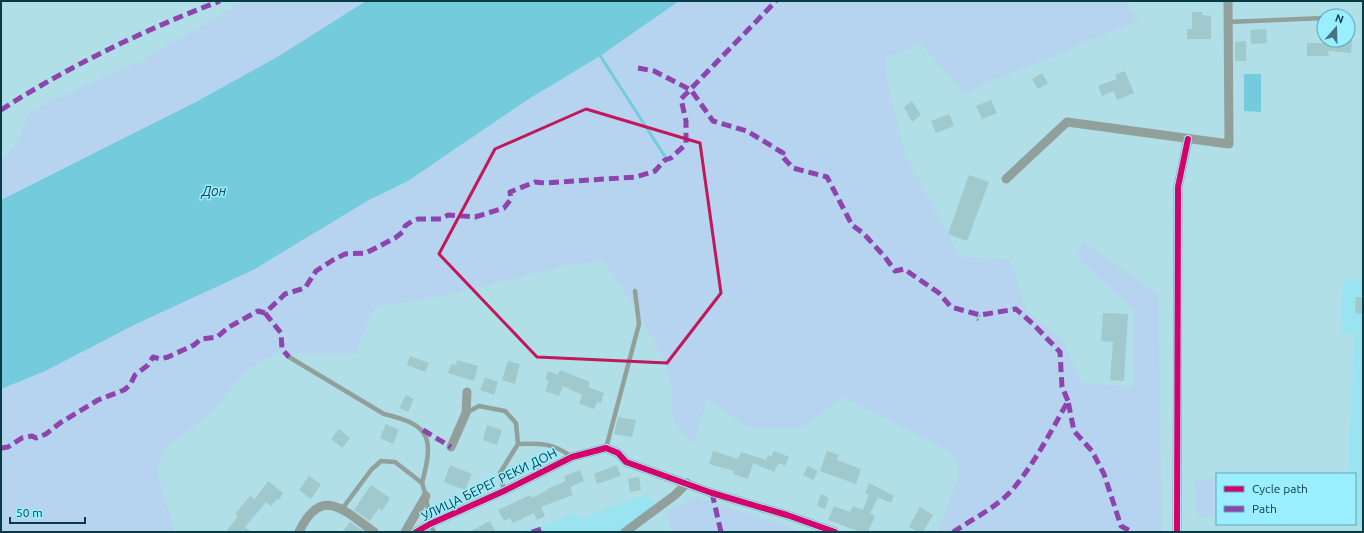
<svg xmlns="http://www.w3.org/2000/svg" width="1364" height="533" font-family="Ubuntu,sans-serif">
	<rect width="100%" height="100%" fill="#b1dfe8"/>
	<g fill="#9ae3f1">
		<path d="M1343,280l20,1v245l-18,-1 10,-1v-50h-7l7,-140 -14,-1z"/>
		<path d="M646,494l10,11 -38,27h-98l11,-6 3,4 42,-17 6,6z"/>
	</g>
	<g fill="#b6d3f0">
		<path d="M244,1h131l-194,115 -180,88v-42l11,-12 8,-13 8,-23 20,-12 93,-41z"/>
		<path d="M679,1h447l13,19 -175,73 -44,-50 -36,16 5,32 15,61 56,105 50,3 16,51 36,28 20,44 51,4v-78l-58,-54 9,-13 74,53 4,237h-225l23,-59 -8,-21 -110,-56 -38,32h-56l-41,-29 -13,45c-28,-23 -19,-29 -23,-62 -1,-9 -7,-20 -11,-29 -16,-32 -36,-62 -56,-92l-35,4 -126,31 -68,11 -20,47h-78l-30,16 -43,49 -38,27 -10,23 18,63h-173v-143l44,-18 91,-47 117,-54 116,-70 39,-19 119,-81 73,-44z"/>
		<path d="M1217,479v37l-20,1 -2,-37z"/>
		<path d="M697,497l107,35h-132l-6,-20z"/>
	</g>
	<g fill="#73cbdb">
		<path d="M366,1h313l-79,55 -73,44 -119,81 -39,19 -116,70 -117,54 -91,47 -44,18v-189l195,-98 83,-46z"/>
		<path d="M1244,74h17v38l-17,-1z"/>
	</g>
	<g fill="none" stroke-linecap="round" stroke-linejoin="round">
		<path stroke="#73cbdb" stroke-width="3" d="M599,54l67,104"/>
	</g>
	<g fill="#9fc9cc">
		<path d="M1192,12h10v3l9,1v23h-24v-10h5z"/>
		<path d="M1266,29l1,14 -16,1 -1,-14z"/>
		<path d="M1336,40h16l-1,13 -23,-2 1,5h-22v-13h28z"/>
		<path d="M1246,41v20h-11v-19z"/>
		<path d="M1125,71l9,22 -17,7 -3,-9 -12,5 -4,-10 19,-7 -2,-4z"/>
		<path d="M1042,73l6,10 -10,6 -6,-10z"/>
		<path d="M991,100l6,13 -15,6 -6,-13z"/>
		<path d="M912,101l9,14 -9,7 -8,-15z"/>
		<path d="M949,114l5,12 -18,7 -5,-12z"/>
		<path d="M969,175l20,7 -22,59 -19,-7z"/>
		<path d="M1356,297h7v17l-8,-1z"/>
		<path d="M1103,313l25,1 -4,67 -14,-1 3,-38 -12,-1z"/>
		<path d="M410,356l19,7 -4,9 -18,-7z"/>
		<path d="M457,360l21,6 -4,15 -26,-8 3,-9 5,1z"/>
		<path d="M508,361l12,3 -5,20 -13,-4z"/>
		<path d="M560,370l30,12 -2,5 16,6 -3,10 -4,-1 -3,7 -15,-5 3,-9 -19,-9 -4,10 -14,-5 4,-10 -4,-2 3,-8 10,4z"/>
		<path d="M485,377l13,5 -4,13 -14,-5z"/>
		<path d="M406,395l8,4 -6,13 -9,-4z"/>
		<path d="M618,417l18,3 -4,17 -18,-3z"/>
		<path d="M386,424l13,6 -6,14 -13,-6z"/>
		<path d="M487,425l15,5 -5,15 -14,-5z"/>
		<path d="M339,429l11,9 -8,10 -11,-9z"/>
		<path d="M713,451l25,8 3,-7 25,8 2,-5 3,2 3,-6 15,6 -4,9 -6,-3 -5,9 -21,-9 -5,16 -15,-5 1,-3 -25,-7z"/>
		<path d="M827,451l12,4 -2,5 24,9 -5,15 -36,-13z"/>
		<path d="M450,465l22,9 -7,16 -21,-8z"/>
		<path d="M617,465l4,11 -24,8 -3,-10z"/>
		<path d="M808,466l10,5 -5,9 -10,-5z"/>
		<path d="M580,470l4,11 -14,6 3,8 -32,12 4,9 -8,4 -3,-7 -21,10 -3,-5 -6,3 -6,-11 32,-15 2,3 15,-8v-1l19,-8 -2,-5z"/>
		<path d="M309,476l12,8 -10,15 -12,-9z"/>
		<path d="M639,477l2,13 -11,2 -2,-13z"/>
		<path d="M268,481l15,12 -4,7 -2,-1 -6,7 -5,-4 -21,25 6,5h-25l12,-16 -3,-2 15,-18 5,3z"/>
		<path d="M869,483l25,13 -3,7 -13,-6 -8,17 5,2 -7,16h-7l-33,-12 6,-14 16,6 3,-6 10,4 6,-15 -4,-2z"/>
		<path d="M371,485l19,13 -8,13 -3,-3 -9,13 -16,-11z"/>
		<path d="M821,494l8,4 -4,11 -8,-3z"/>
		<path d="M920,507l13,8 -10,17h-5l-9,-5z"/>
		<path d="M490,521l6,11h-27z"/>
		<path d="M350,522l13,9v1h-21z"/>
	</g>
	<g fill="none" stroke-linecap="round" stroke-linejoin="round">
		<path stroke="#8ca4a5" stroke-width="2" stroke-dasharray="3 2" stroke-linecap="butt" d="M977,321l3,-6"/>
		<g stroke="#91a09b" stroke-width="4.5">
			<path d="M1227,22l97,-4"/>
			<path d="M289,357l95,57c47,11 50,24 38,69"/>
			<path d="M466,413l13,-7 26,5 11,12 2,21c23,-1 35,-1 54,13"/>
			<path d="M606,448l33,-124 -4,-33"/>
			<path d="M504,491l-4,-18 18,-29"/>
			<path d="M342,509l29,-39 10,-9 14,1 27,21 4,13 4,28 4,8"/>
		</g>
		<g stroke="#91a09b" stroke-width="9">
			<path d="M1006,179l61,-57 162,22 -1,-143"/>
			<path d="M451,447l15,-34 1,-21"/>
			<path d="M299,532c22,-47 45,-22 75,0"/>
			<path d="M405,532l21,-36"/>
			<path d="M416,532l14,-8 74,-33 68,-34 34,-9 12,5 8,9 86,31 75,22 48,17"/>
			<path d="M625,532l50,-37 12,-12"/>
			<path d="M1177,532l1,-345 10,-48"/>
		</g>
		<g stroke="#8e44ad" stroke-width="5" stroke-dasharray="10 5" stroke-linecap="butt">
			<path d="M638,68l16,3 37,19 22,31 34,10 36,22 -2,2 12,13 34,9 25,48 11,8 22,24 10,14 9,-2 35,24 12,14 29,8 36,-6 17,15 27,28 2,35 6,14"/>
			<path d="M1,110c68,-44 143,-80 219,-109"/>
			<path d="M265,313l16,20 1,16 7,8"/>
			<path d="M423,430l28,17"/>
			<path d="M1,448l7,-1 14,-9 10,-2 4,2 10,-4 14,-11 38,-23 26,-10 6,-5 5,-10 13,-10 5,-8 7,2 8,-2 26,-12 7,-6 16,-2 12,-10 29,-16 7,2 20,-19 20,-6 11,-17 17,-11 12,-6 21,-1 29,-15 9,-7 1,-5 7,-5 6,-2h23l7,-4 27,2 29,-9 7,-9 -1,-7 25,-10 9,1 92,-6 19,-6 10,-11 6,-2 15,-14v-23l-5,-22 95,-98"/>
			<path d="M712,493l9,39"/>
			<path d="M532,532l9,-3"/>
			<path d="M953,532c20,-13 44,-25 60,-43 23,-28 37,-56 55,-88l6,30 18,20 12,23 17,52 11,6"/>
		</g>
		<defs>
			<g id="cycleway">
				<path d="M416,532l14,-8 74,-33 68,-34 34,-9 12,5 8,9 86,31 75,22 48,17"/>
				<path d="M1177,532l1,-345 10,-48"/>
			</g>
		</defs>
		<use href="#cycleway" stroke="#9aeeff" stroke-width="8"/>
		<use href="#cycleway" stroke="#d6006c" stroke-width="6"/>
	</g>
	<path fill="none" stroke="#c2185b" stroke-width="3" stroke-linejoin="round" d="M586,109l114,34 21,150 -54,70 -130,-6 -98,-103 56,-105z"/>
	<g text-anchor="middle" dominant-baseline="central" stroke-width="3" stroke-linejoin="round" paint-order="stroke">
		<g font-size="13" fill="#083b44" stroke="#9aeeff">
			<text transform="translate(489 484) rotate(-26)">УЛИЦА БЕРЕГ РЕКИ ДОН</text>
		</g>
		<g font-size="14" font-style="italic" fill="#1c4a53" stroke="#9aeeff">
			<text x="214" y="191">Дон</text>
		</g>
	</g>
	<rect width="1364" height="533" fill="none" stroke="#083b44" stroke-width="4"/>
	<rect x="1216" y="473" width="140" height="52" fill="#9aeeff" stroke="#60a6b4"/>
	<rect x="1224" y="486" width="20" height="6" fill="#d6006c" stroke="#60a6b4"/>
	<text x="1252" y="493" font-size="12" fill="#083b44">Cycle path</text>
	<rect x="1224" y="506" width="20" height="6" fill="#8e44ad" stroke="#60a6b4"/>
	<text x="1252" y="513" font-size="12" fill="#083b44">Path</text>
	<g transform="translate(1336 28) rotate(20)"><circle r="19" fill="#9aeeff" stroke="#60a6b4"/>
	<path d="M0-3L7 15L0 10L-7 15Z" fill="#43747d"/>
	<text y="-6" font-size="11" font-weight="bold" text-anchor="middle" fill="#083b44">N</text>
	</g>
	<path d="M10 517v6h75v-6" fill="none" stroke="#083b44" stroke-width="2"/>
	<text x="16" y="517" font-size="12" fill="#083b44" stroke="#9aeeff" stroke-width="3" paint-order="stroke">50 m</text>
</svg>
